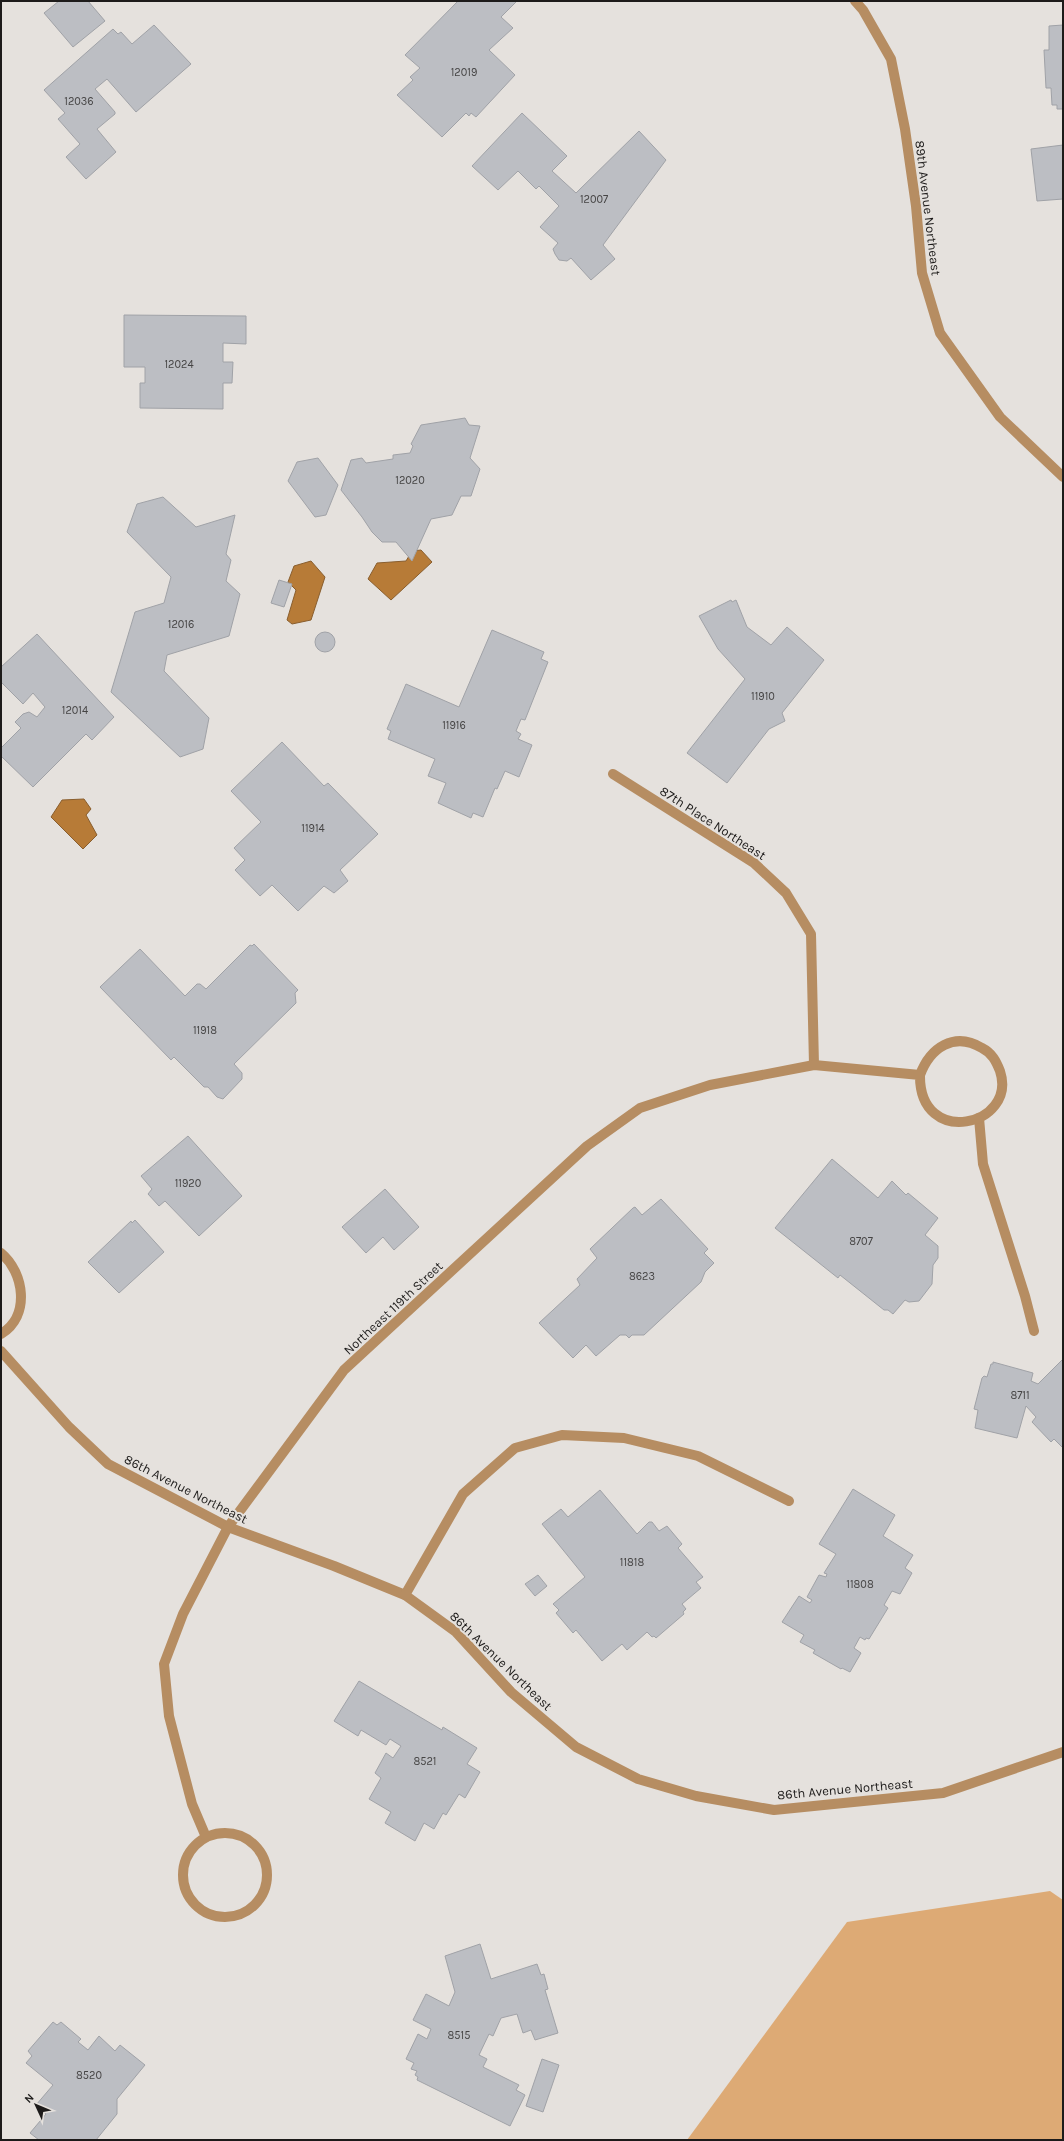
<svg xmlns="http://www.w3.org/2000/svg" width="1064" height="2141" font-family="Karla,sans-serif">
	<rect width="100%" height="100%" fill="#e5e1dd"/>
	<path fill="#ddaa75" d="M1050,1891l13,9v240h-376l160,-218z"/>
	<g fill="#b77b37" stroke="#895e2e">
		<path d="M421,550l11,12 -41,38 -23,-21 9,-16 29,-2 6,-10z"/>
		<path d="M311,561l14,16 -14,43 -19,4 -5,-4 9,-30 -8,-8 6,-16z"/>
		<path d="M84,799l7,10 -5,6 11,20 -14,14 -32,-32 11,-17z"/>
	</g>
	<g fill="#bcbec3" stroke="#a0a2a7">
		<path d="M59,1h29l17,20 -32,26 -29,-34z"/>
		<path d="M458,1h59l-16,16 12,11 -24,22 26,25 -39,42 -5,-4 -2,3 -3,-3 -24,24 -45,-42 16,-15 -3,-3 10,-9 -15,-13z"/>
		<path d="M154,25l37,39 -55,48 -29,-33 -12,10 20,23v2l-18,15 19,23 -30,27 -20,-22 14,-13 -22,-25 7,-6 -21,-23 69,-61 5,5 3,-2 11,12z"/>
		<path d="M1063,25v84h-6v-4h-5l-1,-17h-5l-2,-38h5v-24z"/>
		<path d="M522,113l45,43 -15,15 24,22 63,-62 27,29 -63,85 12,14 -24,21 -20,-22 -4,3 -8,-1 -4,-6 -2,-5 5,-6 -18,-16 19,-21 -20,-20 -3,3 -18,-18 -20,19 -26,-24z"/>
		<path d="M1063,145v54l-26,2 -6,-52z"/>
		<path d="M124,315l122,1v28l-23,-1v19h10l-1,21h-9v26l-83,-1v-25h5v-16h-21z"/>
		<path d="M465,418l4,7 11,1 -10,32 10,11 -9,27h-10l-9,19 -21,4 -19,42 -16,-19h-14l-10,-10 -10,-15 -21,-27 10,-30 11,-2 4,5 27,-4v-4l17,-2 3,-7 -2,-2 10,-19z"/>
		<path d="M318,458l20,27 -12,30 -11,2 -27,-36 9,-19z"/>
		<path d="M163,497l33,30 39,-12 -9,39 5,6 -5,21 14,13 -11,42 -62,19 -3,16 45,47 -6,31 -23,8 -69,-65 24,-80 29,-9 7,-26 -44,-45 10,-28z"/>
		<path d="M279,580l13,4 -8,23 -13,-4z"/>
		<path d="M731,600l1,2 4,-2 11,27 24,18 16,-18 37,33 -42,53 3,8 -16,8 -42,54 -40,-30 58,-74 -27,-30 -19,-33z"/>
		<path d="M492,630l52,22 -3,7 7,3 -23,58 -4,-1 -5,12 5,3 -3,5 14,6 -13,32 -14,-6 -8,18 -2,-1 -12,29 -10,-4 -2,5 -33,-15 8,-20 -18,-7 7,-17 -47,-20 3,-8 -4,-2 19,-45 53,23z"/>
		<circle cx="325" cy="642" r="10"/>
		<path d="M37,634l77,83 -22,23 -6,-6 -53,53 -32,-31v-8l20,-20 -6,-6 8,-8 6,-2 8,5 8,-10 -12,-14 -10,11 -22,-22v-15z"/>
		<path d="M282,742l42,44 4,-3 50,51 -38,36 8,11 -14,12 -10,-7 -26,25 -26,-26 -12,11 -25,-26 10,-10 -11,-12 27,-26 -30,-31z"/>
		<path d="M254,944l44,46 -3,3 1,10 -62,61 8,9v6l-19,20 -6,-2 -9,-10h-4l-30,-30 -3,3 -71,-73 40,-38 45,47 12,-12h3l6,5 44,-44 2,1z"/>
		<path d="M188,1136l54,60 -43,40 -34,-35 -6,5 -11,-12 4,-5 -11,-13z"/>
		<path d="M832,1159l46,39 14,-17 14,14 2,-2 30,25 -13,17 13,11v12l-5,7 -1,19 -13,17 -10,1 -4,-2 -12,14 -5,-4h-4l-44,-35 -2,3 -63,-50z"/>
		<path d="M385,1189l34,38 -25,23 -11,-13 -17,16 -24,-26z"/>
		<path d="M661,1199l47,50 -4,4 10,10 -9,9 -4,10 -57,53h-12l-3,3 -3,-3h-6l-24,21 -10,-11 -13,13 -34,-35 41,-38 -3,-6 20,-21 -7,-9 43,-41 2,-1 7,8z"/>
		<path d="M135,1220l29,32 -45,41 -31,-31 43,-41 1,2z"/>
		<path d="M1063,1359v89l-9,-9 -3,3 -19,-20 4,-5 -10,-11 -9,32 -42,-10 3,-18 -4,-1 8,-31 2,-2 3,1 4,-13h2v-2l40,11 -2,8 7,3z"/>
		<path d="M853,1489l42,26 -12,21 30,19 -8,13 7,5 -12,21 -8,-3 -8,14 4,3 -19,31 -3,-1 -1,2 -5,-3 -6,11 7,5 -11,19 -8,-4 -1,1 -28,-16 2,-3 -15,-8 4,-7 -22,-13 17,-26 11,7 2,-3 -5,-3 12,-22 7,2 1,-3 -3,-1 12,-19 -17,-10z"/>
		<path d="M600,1490l37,44 12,-12h3l7,9 8,-5 15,18 -4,4 25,29 -7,5 5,6 -19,16 4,5 -3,3 1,2 -28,24 -2,-2 -2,1 -5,-5 -20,18 -5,-6 -20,17 -26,-31 -3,3 -17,-20 3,-3 -6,-6 32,-27 -43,-53 19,-15 7,8z"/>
		<path d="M538,1575l9,11 -12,10 -10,-12z"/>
		<path d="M359,1681l83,49 1,-3 34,21 -10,16 13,8 -15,26 -6,-4 -13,21 -3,-2 -9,16 -10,-6 -9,18 -30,-18 6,-11 -22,-13 12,-21 -6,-5 11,-20 7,5 8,-12 -11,-7 -4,6 -25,-15 -3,6 -24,-15z"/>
		<path d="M480,1944l11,35 46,-15 4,11 3,-1 4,15 -3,1 13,43 -23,7 -4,-10 -8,3 -6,-19 -16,4 -8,18 -4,-2 -10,21 8,4 -4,8 36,18 -3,5 9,5 -15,31 -93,-46 1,-3 -3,-2 2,-4 -6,-2 3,-6 -8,-4 12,-25 9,5 4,-10 -18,-9 13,-26 23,12 6,-14 -10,-36z"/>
		<path d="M53,2022l4,3 4,-3 20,17 -3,3 10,8 11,-14 16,15 5,-6 25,20 -28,34v15l-21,26h-57l-9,-7 16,-19 -10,-9 17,-20 -27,-22 6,-7 -4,-5z"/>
		<path d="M542,2059l17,6 -16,47 -17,-6z"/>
	</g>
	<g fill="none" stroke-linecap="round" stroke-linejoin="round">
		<g stroke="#b68d62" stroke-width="10">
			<path d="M613,774l141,89 32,30 25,41 3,131"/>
			<path d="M979,1118l4,46 42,132 9,35"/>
			<path d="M1,1351l68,76 39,37 120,63 106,39 71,29 51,37 55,60 65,55 62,32 58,17 78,14 169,-17 120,-41"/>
			<path d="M405,1595l58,-101 52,-46 47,-13 62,3 74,18 91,45"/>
			<circle cx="225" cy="1875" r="42"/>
			<path d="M206,1837l-14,-33 -23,-88 -5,-52 19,-50 45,-87 116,-157 243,-224 53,-38 70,-23 104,-20 106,10c10,-27 34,-44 62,-27 10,5 14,13 18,23 18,55 -81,78 -80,4"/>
		</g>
		<g stroke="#b68d62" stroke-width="10">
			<path d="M855,1l8,9 28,49 14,70 11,77 6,67 18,60 60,84 63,60"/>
			<path d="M1,1253c23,19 30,63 0,81"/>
		</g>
	</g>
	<g text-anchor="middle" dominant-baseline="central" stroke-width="4" stroke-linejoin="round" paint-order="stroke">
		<g font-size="11" fill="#454444">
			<text x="464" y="72">12019</text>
			<text x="79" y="101">12036</text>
			<text x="594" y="199">12007</text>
			<text x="179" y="364">12024</text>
			<text x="410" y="480">12020</text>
			<text x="181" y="624">12016</text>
			<text x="763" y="696">11910</text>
			<text x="75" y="710">12014</text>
			<text x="454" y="725">11916</text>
			<text x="313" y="828">11914</text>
			<text x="205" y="1030">11918</text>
			<text x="188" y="1183">11920</text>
			<text x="861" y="1241">8707</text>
			<text x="642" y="1276">8623</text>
			<text x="1020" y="1395">8711</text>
			<text x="632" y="1562">11818</text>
			<text x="860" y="1584">11808</text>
			<text x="425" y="1761">8521</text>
			<text x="459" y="2035">8515</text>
			<text x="89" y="2075">8520</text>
		</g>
		<g font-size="13" fill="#1d1b1a" stroke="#e5e1dd">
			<text transform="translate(928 208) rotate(83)">89th Avenue Northeast</text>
			<text transform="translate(713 823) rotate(33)">87th Place Northeast</text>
			<text transform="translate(393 1308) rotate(-43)">Northeast 119th Street</text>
			<text transform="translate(186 1489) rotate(27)">86th Avenue Northeast</text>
			<text transform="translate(501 1661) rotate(44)">86th Avenue Northeast</text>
			<text transform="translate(845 1789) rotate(-5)">86th Avenue Northeast</text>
		</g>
	</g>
	<rect width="1064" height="2141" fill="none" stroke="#1d1b1a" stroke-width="4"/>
	<g transform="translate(36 2105) rotate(314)" stroke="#e5e1dd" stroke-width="3" paint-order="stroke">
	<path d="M0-3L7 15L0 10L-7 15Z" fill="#1d1b1a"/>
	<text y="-6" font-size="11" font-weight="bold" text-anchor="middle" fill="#1d1b1a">N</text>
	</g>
</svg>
